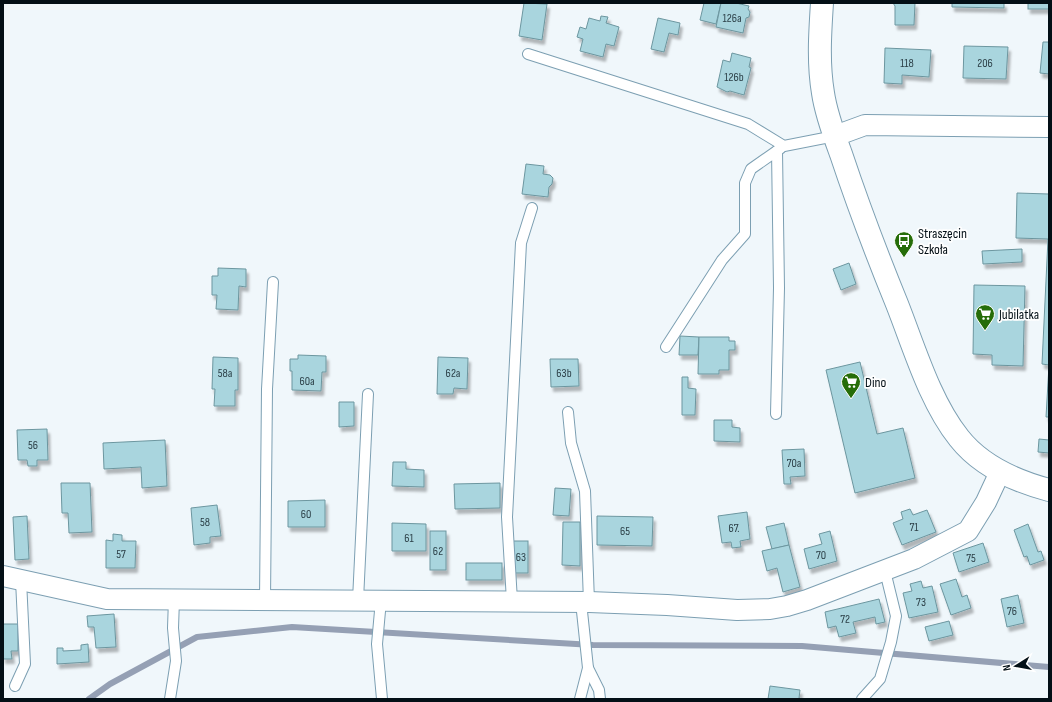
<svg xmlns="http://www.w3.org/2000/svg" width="1052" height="702" font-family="'Sofia Sans Condensed',sans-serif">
	<defs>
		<filter id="shadow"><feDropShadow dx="2.5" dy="4.5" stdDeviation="1" flood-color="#0004"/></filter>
	</defs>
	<rect width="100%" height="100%" fill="#f0f7fb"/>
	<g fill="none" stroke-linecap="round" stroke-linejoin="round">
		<path stroke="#95a0b4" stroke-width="6" d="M89,699l21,-15 87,-47 95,-10 301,18 209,1 247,21"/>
	</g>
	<g fill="#a9d5de" stroke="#6c969f" filter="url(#shadow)">
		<path d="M524,3l23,1 -5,36 -23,-4z"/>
		<path d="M704,3h17l-5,21 -16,-4z"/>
		<path d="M721,3h15l13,3 -1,3 2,3 -1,5 -3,1 -3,15 -27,-6z"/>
		<path d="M893,3h22l-1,22h-19v-19z"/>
		<path d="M952,3h52v5l-52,-1z"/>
		<rect x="1028" y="3" width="21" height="6"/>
		<path d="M601,16l7,1 -2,6 13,4 -5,19 -8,-2 -3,13 -23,-6 3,-12 -6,-2 3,-10 6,2 3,-11 11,3z"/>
		<path d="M658,18l22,5 -2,12 -9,-2 -5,19 -13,-3z"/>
		<path d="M1043,42h6v32l-9,-1z"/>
		<path d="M964,46l44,1 -2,32 -43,-1z"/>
		<path d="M885,48l46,2 -2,27 -27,-2v9l-18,-1z"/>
		<path d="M732,53l19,5 -2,9 2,1 -7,27 -14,-4 -3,1 -10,-5 6,-27 7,2z"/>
		<path d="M526,164l18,2 -1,8 7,1 3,3 -1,6 -3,3 -1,10 -26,-3z"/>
		<path d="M1017,193l32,1v223h-3l3,-52 -7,-1 6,-125 -32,-1z"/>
		<path d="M1022,249v13l-39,2 -1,-13z"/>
		<path d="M849,263l7,21 -15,6 -8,-21z"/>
		<path d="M218,268l28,1v18l-7,-1 -1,24 -22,-1 1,-14h-5v-19h6z"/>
		<path d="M974,285l51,1 -2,80 -31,-1v-10l-19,-1z"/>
		<path d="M680,336l19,1 -1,18h-19z"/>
		<path d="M699,337h30v4h6v9h-6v20h-10v4h-21z"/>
		<path d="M298,355l28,1v16h-4l-1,19 -29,-1v-19h-2v-12h8z"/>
		<path d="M213,357l25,1v32h-3v16h-21l1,-17h-3z"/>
		<path d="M438,357l30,1 -1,31 -13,-1 -1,6h-16z"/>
		<path d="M550,359h28l1,27 -28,1z"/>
		<path d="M860,362l17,72 26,-6 12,50 -60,15 -29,-123z"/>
		<path d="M682,377h6v11l8,1 -1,26h-13z"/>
		<path d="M339,402h15v24l-15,1z"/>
		<path d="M714,420h18v7l8,1v14l-26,-1z"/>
		<path d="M47,429l1,31h-11v6h-9l-1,-6h-9l-1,-30z"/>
		<path d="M1039,439l10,1v13l-11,-1z"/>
		<path d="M165,440l2,46 -25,2 -1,-21 -37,2 -1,-26z"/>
		<path d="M804,449l1,27 -15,1 1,7h-7l-2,-34z"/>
		<path d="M393,462h13v7l18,1v17l-32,-1z"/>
		<path d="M61,483h29l2,49 -23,1 -1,-20h-6z"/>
		<path d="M500,483v25l-45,1 -1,-25z"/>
		<path d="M555,488l16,1 -2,27 -16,-1z"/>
		<path d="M325,500v27h-37v-26z"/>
		<path d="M217,505l4,31 -11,1v6l-16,2 -3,-37z"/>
		<path d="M910,509l3,6 14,-5 9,22 -34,13 -9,-22 10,-4 -2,-7z"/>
		<path d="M747,512l3,27 -10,2 1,6 -9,1 -1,-6 -9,1 -4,-27z"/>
		<path d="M27,516l2,43 -14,1 -2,-43z"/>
		<path d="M597,516l56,1 -1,29 -55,-1z"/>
		<path d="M563,522h17v44l-18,-1z"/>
		<path d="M392,523l34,1v27h-34z"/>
		<path d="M784,523l5,22 -17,4 -6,-22z"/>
		<path d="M1028,524l10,28 3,-1 3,9 -14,5 -3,-9 -3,1 -10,-27z"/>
		<rect x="430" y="531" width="16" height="39"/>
		<path d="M830,531l7,30 -28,8 -5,-20 18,-5 -3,-10z"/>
		<path d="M113,534l9,1v6h14l-1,27h-29v-28l7,1z"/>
		<rect x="513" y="541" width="15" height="32"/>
		<path d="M983,543l6,19 -30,10 -6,-19z"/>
		<path d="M789,545l11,42 -17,5 -6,-24 -10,3 -5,-20z"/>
		<rect x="466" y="563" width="36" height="17"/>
		<path d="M956,579l6,18 5,-2 4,13 -20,7 -11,-31z"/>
		<path d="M921,581l2,7 9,-2 6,26 -29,6 -6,-25 9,-2 -2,-7z"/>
		<path d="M1018,595l6,28 -17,4 -6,-28z"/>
		<path d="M879,599l6,23 -9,2 -1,-7 -22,5 3,11 -17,4 -3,-11 -8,2 -3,-16z"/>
		<path d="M114,614l2,33 -20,1 -2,-21h-6l-1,-11z"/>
		<path d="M949,621l4,14 -24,6 -4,-14z"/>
		<path d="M3,624h15v27h-7l1,8h-9z"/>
		<path d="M88,644l1,18 -32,2v-16h6v3l18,-1v-5z"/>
		<path d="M770,686l30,4 -1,8 4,1h-35z"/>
	</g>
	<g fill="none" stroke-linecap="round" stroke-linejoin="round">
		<defs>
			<g id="service">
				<path d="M528,54l220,70 36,22 51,-10"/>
				<path d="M666,347l56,-87 23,-26v-51l6,-14 30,-21"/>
				<path d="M568,412l3,31 14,48 4,111"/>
				<path d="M776,414l3,-126 -2,-137"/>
				<path d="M265,600l2,-211 6,-107"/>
				<path d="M358,600l10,-206"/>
				<path d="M381,600l-4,44 5,55"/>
				<path d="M512,601l-5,-84 14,-274 11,-35"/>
				<path d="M588,668l11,22 1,9"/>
				<path d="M15,686l10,-22 -4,-84"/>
				<path d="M170,699l6,-38 -3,-33 1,-29"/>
				<path d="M580,699l8,-31 -7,-66"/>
				<path d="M862,699l18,-20 11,-37 5,-26 -11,-45"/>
			</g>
			<g id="minor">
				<path d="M835,136l30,-11 184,2"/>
				<path d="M3,576l104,23 482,3 78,3 70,5 33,-1 17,-3 20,-6 107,-41 54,-28 18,-29 14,-30"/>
			</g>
			<path id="tertiary" d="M822,3c-2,30 -4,60 1,90 3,21 11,42 18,61 17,51 36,101 56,150 17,43 33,98 62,134 22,28 56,43 90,52"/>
		</defs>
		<use href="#service" stroke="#7c9fb2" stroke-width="12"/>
		<use href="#minor" stroke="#7c9fb2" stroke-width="22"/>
		<use href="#tertiary" stroke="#7c9fb2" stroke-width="24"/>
		<use href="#service" stroke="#fff" stroke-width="10"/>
		<use href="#minor" stroke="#fff" stroke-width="20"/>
		<use href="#tertiary" stroke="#fff" stroke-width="22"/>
	</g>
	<defs>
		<symbol id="bus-pin" viewBox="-11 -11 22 30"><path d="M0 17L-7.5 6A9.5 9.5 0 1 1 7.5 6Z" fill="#266d09" stroke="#fff"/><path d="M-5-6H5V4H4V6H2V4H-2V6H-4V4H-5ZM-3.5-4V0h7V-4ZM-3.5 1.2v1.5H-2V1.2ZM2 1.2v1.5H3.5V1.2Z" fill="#fff"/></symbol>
		<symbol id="supermarket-pin" viewBox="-11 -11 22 30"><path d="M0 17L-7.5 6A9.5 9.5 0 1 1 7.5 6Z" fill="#266d09" stroke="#fff"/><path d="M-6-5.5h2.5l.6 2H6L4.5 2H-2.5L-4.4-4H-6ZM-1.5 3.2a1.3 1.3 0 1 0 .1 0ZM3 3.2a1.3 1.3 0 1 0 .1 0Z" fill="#fff"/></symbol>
	</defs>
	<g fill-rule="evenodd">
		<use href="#bus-pin" x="893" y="230" width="22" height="30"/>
		<use href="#supermarket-pin" x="974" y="303" width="22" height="30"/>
		<use href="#supermarket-pin" x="840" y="371" width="22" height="30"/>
	</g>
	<g text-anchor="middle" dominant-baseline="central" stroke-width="3.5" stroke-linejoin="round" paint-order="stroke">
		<g font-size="12" fill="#2c4048">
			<text x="732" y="18">126a</text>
			<text x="907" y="63">118</text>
			<text x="985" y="63">206</text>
			<text x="734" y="77">126b</text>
			<text x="225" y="373">58a</text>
			<text x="453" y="373">62a</text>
			<text x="564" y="373">63b</text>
			<text x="307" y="381">60a</text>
			<text x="33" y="445">56</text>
			<text x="794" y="463">70a</text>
			<text x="306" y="514">60</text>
			<text x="205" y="522">58</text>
			<text x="914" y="527">71</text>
			<text x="734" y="528">67.</text>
			<text x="625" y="531">65</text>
			<text x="409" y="538">61</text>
			<text x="438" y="551">62</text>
			<text x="121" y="554">57</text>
			<text x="821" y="555">70</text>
			<text x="521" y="557">63</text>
			<text x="971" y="558">75</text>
			<text x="921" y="602">73</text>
			<text x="1012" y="611">76</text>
			<text x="845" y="619">72</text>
		</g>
		<g font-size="14" fill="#030f16" stroke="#fff" text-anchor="start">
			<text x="918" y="233">Straszęcin<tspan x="918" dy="16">Szkoła</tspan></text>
			<text x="999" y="314">Jubilatka</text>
			<text x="865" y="382">Dino</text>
		</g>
	</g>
	<rect width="1052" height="702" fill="none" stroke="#030f16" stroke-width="8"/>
	<g transform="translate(1016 666) rotate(259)" stroke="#ffffff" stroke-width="3" paint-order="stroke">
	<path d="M0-3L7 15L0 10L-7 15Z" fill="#030f16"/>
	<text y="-6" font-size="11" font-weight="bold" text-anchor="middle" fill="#030f16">N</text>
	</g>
</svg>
